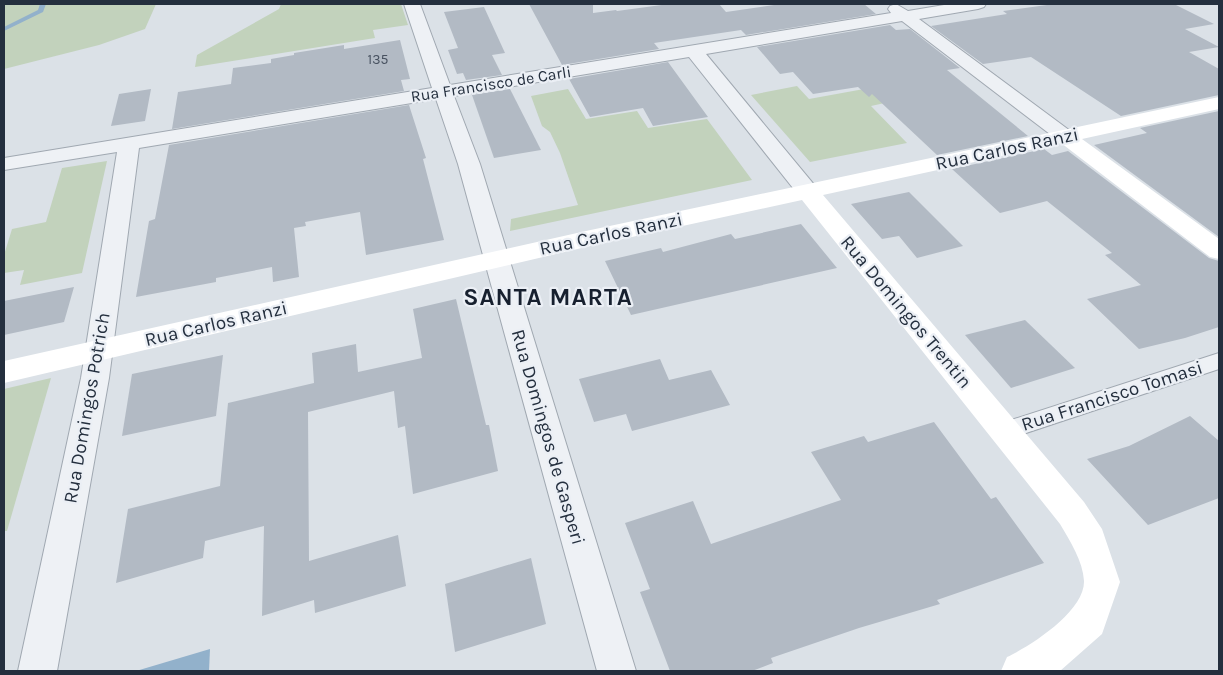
<svg xmlns="http://www.w3.org/2000/svg" width="1223" height="675" font-family="Karla,sans-serif">
	<rect width="100%" height="100%" fill="#dbe1e7"/>
	<g fill="#c2d2bc">
		<path d="M4,4h152l-11,25 -46,16 -95,24z"/>
		<path d="M281,4h120l7,21 -35,5 2,8 -180,29 2,-12 82,-46z"/>
		<path d="M897,83l15,14 -41,9 36,37 -97,19 -59,-67 46,-9 12,13z"/>
		<path d="M568,89l18,30 51,-8 11,17 59,-9 45,61 -242,51 1,-12 67,-14 -18,-52 -10,-21 -8,-6 -11,-30z"/>
		<path d="M107,161l-25,112 -62,12 4,-15 -20,3v-18l8,-26 34,-7 16,-54z"/>
		<path d="M51,378l-44,153h-3v-142z"/>
	</g>
	<path fill="#92b1cb" d="M210,649l-1,22h-73z"/>
	<g fill="none" stroke-linecap="round" stroke-linejoin="round">
		<path fill="#92b1cb" fill-rule="evenodd" d="M40,4h6l-3,8 -39,19v-4l34,-17z"/>
	</g>
	<g fill="#b2bac4">
		<path d="M529,4h64v9l23,-3 1,1 52,-7h50l7,8 55,-8h83l12,10 -130,21 -5,-5 -87,13 5,6 -97,16z"/>
		<path d="M1054,4h120l40,20 -29,5 34,18 -30,5 30,17v26l-98,21 -90,-59 -48,7 -52,-38 76,-12 -4,-3z"/>
		<path d="M484,7l21,46 -13,2 10,20 -36,5 -3,-7 -6,1 -9,-24 10,-2 -14,-36z"/>
		<path d="M890,25l6,5 14,-1 50,39 -13,2 81,66 -91,19 -65,-61 -3,3 -11,-10 -45,7 -20,-22 -13,2 -23,-27z"/>
		<path d="M400,40l10,39 -9,1 3,11 -232,38 6,-37 53,-8 2,-16 38,-5v-4l23,-4v-2l50,-8v4z"/>
		<path d="M668,62l40,55 -55,9 -10,-18 -53,9 -21,-38z"/>
		<path d="M151,89l-6,32 -34,5 8,-32z"/>
		<path d="M510,89l31,61 -47,8 -22,-63z"/>
		<path d="M409,105l17,53 -3,1 21,81 -78,15 -6,-43 -55,10 1,4 -12,2 5,49 -26,5 -1,-15 -56,11v4l-80,15 13,-76 6,-2 14,-74z"/>
		<path d="M1219,111v126l-125,-92 53,-12 -7,-5z"/>
		<path d="M1044,149l8,6 16,-4 141,107 10,3v66l-34,11 -46,11 -52,-50 54,-14 -36,-30 7,-2 -65,-52 -47,12 -48,-44z"/>
		<path d="M909,192l54,54 -46,12 -18,-22 -17,3 -31,-35z"/>
		<path d="M801,224l36,44 -206,47 -26,-54 56,-13 2,4 68,-18 4,5z"/>
		<path d="M74,287l-10,35 -60,13v-34z"/>
		<path d="M456,299l30,126h3l9,46 -85,23 -8,-68 -7,2 -4,-37 -86,21 1,149 89,-26 8,51 -91,27 -1,-13 -52,16 2,-90 -59,15 -2,17 -87,25 12,-74 92,-23 8,-83 86,-20 -2,-30 44,-9 2,28 64,-14 -9,-49z"/>
		<path d="M1025,320l50,48 -64,20 -46,-53z"/>
		<path d="M223,355l-7,61 -94,20 10,-62z"/>
		<path d="M660,359l9,21 42,-10 19,35 -98,26 -6,-17 -32,8 -15,-43z"/>
		<path d="M1190,416l29,25v57l-71,27 -61,-66 42,-13z"/>
		<path d="M934,422l57,77 5,-2 48,66 -107,37 3,4 -81,24 -88,30 2,5 -21,8h-82l-30,-79 10,-3 -25,-66 68,-22 18,43 130,-44 -30,-48 53,-16 4,6z"/>
		<path d="M531,558l15,66 -91,28 -10,-68z"/>
	</g>
	<g fill="none" stroke-linecap="round" stroke-linejoin="round">
		<defs>
			<path id="lane" d="M1219,353v16l-214,71 -8,-2 -3,-7 3,-7 8,-2z"/>
			<path id="street" d="M404,4h16l30,81 441,-72 -3,-4 2,-3 6,-2 12,7 42,-7h36l-2,3 -6,2 -59,10 154,114 3,4 -3,4 -7,2 -7,-2 -157,-120 -196,33 110,133 3,5 -3,5 -8,2 -8,-2 -111,-140 -235,39 26,68 156,507h-39l-139,-507 -22,-65 -297,49 -30,230 -52,293h-39l63,-293 36,-226 -113,18v-12l428,-70z"/>
		</defs>
		<use href="#lane" stroke="#a0a8b1" stroke-width="2"/>
		<use href="#street" stroke="#a0a8b1" stroke-width="2"/>
		<use href="#lane" fill="#eef1f5" fill-rule="evenodd"/>
		<use href="#street" fill="#eef1f5" fill-rule="evenodd"/>
		<path fill="#fff" fill-rule="evenodd" d="M1219,97v12l-137,30 137,100v20l-9,-2 -149,-114 -238,52 261,307 18,27 18,53 -18,52 -42,37h-59l6,-14c24,-11 78,-46 77,-76 -1,-20 -14,-40 -24,-57l-258,-324 -216,47 -582,136v-22l582,-130z"/>
	</g>
	<g text-anchor="middle" dominant-baseline="central" stroke-width="4.5" stroke-linejoin="round" paint-order="stroke">
		<g font-size="14" fill="#485260">
			<text x="378" y="59">135</text>
		</g>
		<g font-size="16" fill="#242f3e" stroke="#ebeff5">
			<text transform="translate(491 84) rotate(-9)">Rua Francisco de Carli</text>
		</g>
		<g font-size="19" fill="#242f3e" stroke="#ebeff5">
			<text transform="translate(1007 149) rotate(-12)">Rua Carlos Ranzi</text>
			<text transform="translate(611 234) rotate(-12)">Rua Carlos Ranzi</text>
			<text transform="translate(906 312) rotate(50)">Rua Domingos Trentin</text>
			<text transform="translate(216 324) rotate(-13)">Rua Carlos Ranzi</text>
			<text transform="translate(1112 396) rotate(-18)">Rua Francisco Tomasi</text>
			<text transform="translate(87 408) rotate(-80)">Rua Domingos Potrich</text>
			<text transform="translate(548 437) rotate(74)">Rua Domingos de Gasperi</text>
		</g>
		<g font-size="24" font-weight="bold" letter-spacing="1" fill="#17202f" stroke="#ebeff5">
			<text x="548" y="297">SANTA MARTA</text>
		</g>
	</g>
	<rect width="1223" height="675" fill="none" stroke="#242f3e" stroke-width="10"/>
</svg>
